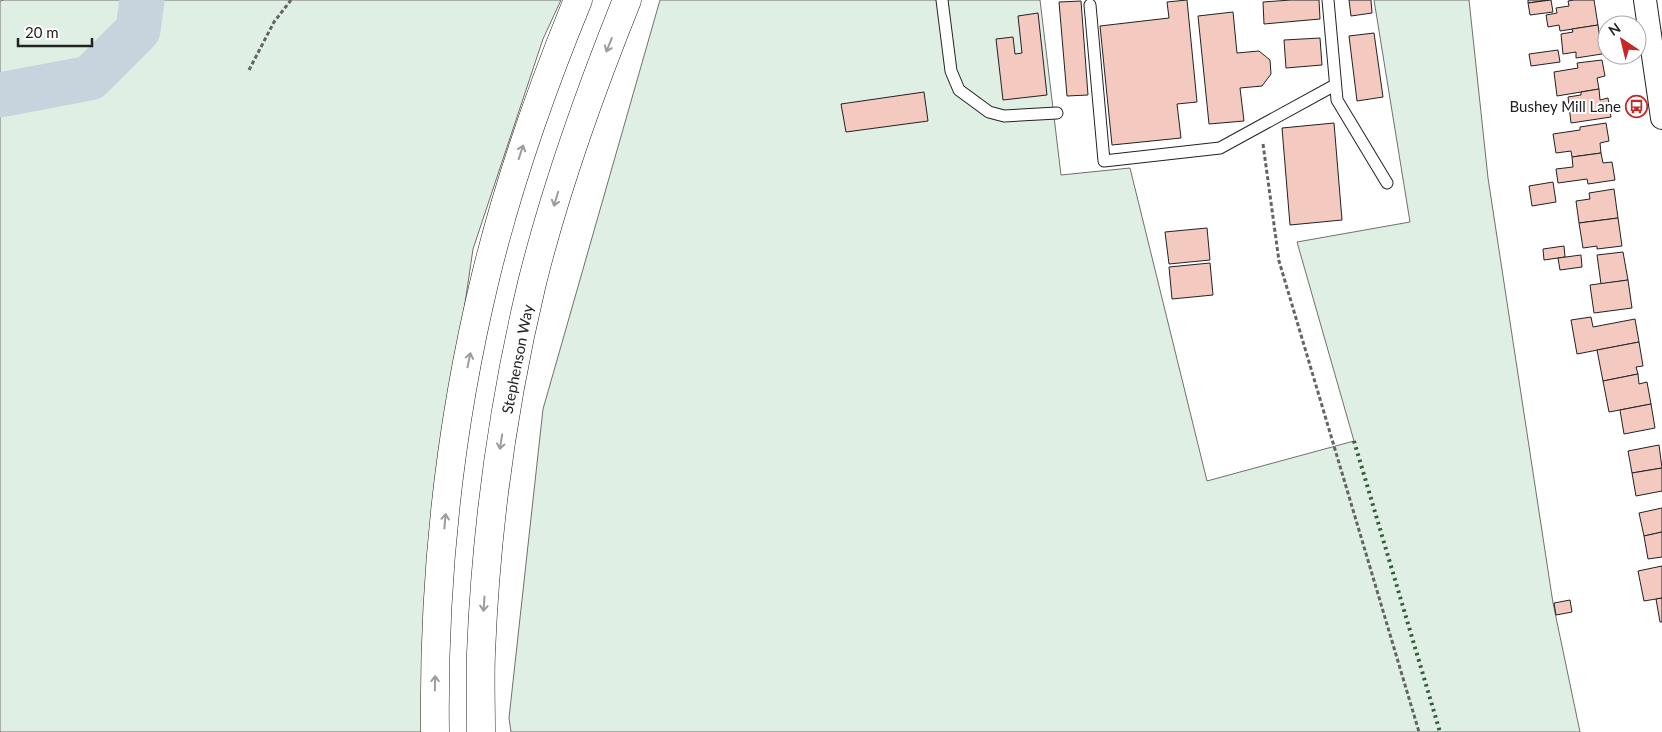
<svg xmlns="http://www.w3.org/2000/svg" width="1662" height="732" font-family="Lato,sans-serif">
	<rect width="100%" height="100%" fill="#fff"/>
	<g fill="#e0efe3" stroke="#6f6f6f">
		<path d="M4,0h557l-18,39 -70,210 -34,231 -15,252h-424v-630c24,-4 87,-14 105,-29 12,-10 22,-23 33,-34l-17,12 -60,21 -61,14v-85z"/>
		<path d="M660,0h380l21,175 69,-7 77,313 147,-40 -57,-199 113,-20 -36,-222h95l19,178 65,425 27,129h-1069l-2,-14 34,-309z"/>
	</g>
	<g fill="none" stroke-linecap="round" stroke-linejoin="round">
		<path stroke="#c7d3dd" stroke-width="45" d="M0,95l90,-17 48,-48 4,-30"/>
	</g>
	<g fill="#f3c9c0" stroke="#222">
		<path d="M1187,0l10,102 -20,2 4,34 -69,7 -12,-119 69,-8 -2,-16z"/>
		<path d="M1291,0h28l1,19 -56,5 -1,-22z"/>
		<path d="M1349,0h22l1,13 -21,3z"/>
		<path d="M1528,0h21l-21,3z"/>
		<path d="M1551,0l2,12 -23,3 -2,-12z"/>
		<path d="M1574,0h20l4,25 -38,6 -1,-6 -11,2 -2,-12 11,-2 -1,-5 13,-2 -1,-5z"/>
		<path d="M1081,1l7,94 -21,1 -8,-94z"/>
		<path d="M1233,12l4,41 22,-2 11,9 1,14 -9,12 -22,2 4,33 -35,3 -11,-108z"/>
		<path d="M1038,13l9,82 -44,5 -7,-61 17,-2 2,17 7,-1 -4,-37z"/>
		<path d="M1598,25l4,29 -26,4v-6l-13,2 -2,-20 12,-2 -1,-3z"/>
		<path d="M1374,33l9,64 -26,4 -8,-65z"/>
		<path d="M1320,38l2,27 -36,3 -2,-28z"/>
		<path d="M1558,50l2,12 -29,4 -2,-12z"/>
		<path d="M1602,60l3,16 -8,2 2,11 -42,7 -3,-24 24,-4 -1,-5z"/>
		<path d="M1599,89l1,11 8,-2 3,19 -40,6 -3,-26 13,-2v-3z"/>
		<path d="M924,92l4,29 -82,11 -5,-28z"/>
		<path d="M1334,123l8,97 -52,5 -8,-97z"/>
		<path d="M1606,123l3,18 -9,2 1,10 -29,4 -1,-6 -15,2 -3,-19 27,-4v-3z"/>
		<path d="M1601,153l2,10 9,-1 3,18 -27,4 -1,-5 -29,4 -2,-14 17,-2 -1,-10z"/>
		<path d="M1553,182l3,20 -24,4 -3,-20z"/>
		<path d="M1614,189l4,29 -39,5 -3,-22 14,-2 -1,-6z"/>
		<path d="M1618,218l4,28 -25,3v-3l-14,2 -4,-25z"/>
		<path d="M1207,228l3,32 -41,4 -4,-32z"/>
		<path d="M1564,246l1,11 -21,3 -1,-11z"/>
		<path d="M1623,252l5,28 -27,4 -4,-29z"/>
		<path d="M1581,255l1,12 -22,3 -2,-12z"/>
		<path d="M1210,263l3,32 -41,4 -3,-32z"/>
		<path d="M1628,280l4,28 -38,5 -4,-28z"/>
		<path d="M1591,317l2,10 42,-8 4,23 -62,12 -6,-34z"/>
		<path d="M1639,342l4,24 -7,1 2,7 -35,7 -6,-31z"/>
		<path d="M1638,374l1,10 8,-2 4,22 -42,8 -6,-31z"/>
		<path d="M1651,404l4,24 -31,6 -4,-24z"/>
		<path d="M1659,445l3,23 -30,5 -4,-22z"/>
		<path d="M1662,468v23l-26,5 -4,-23z"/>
		<path d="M1662,508v24l-18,4 -5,-23z"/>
		<path d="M1662,532v25l-14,2 -4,-23z"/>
		<path d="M1662,566v32l-18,3 -6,-30z"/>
		<path d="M1662,598v24h-2l-4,-23z"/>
		<path d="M1570,600l2,12 -16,3 -2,-12z"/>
	</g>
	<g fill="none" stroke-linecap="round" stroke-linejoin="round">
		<defs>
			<g id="service">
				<path d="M942,0l9,71 8,19 30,22 15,4 53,-3"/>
				<path d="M1328,0l9,100 50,83"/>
				<path d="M1090,5l14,156 116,-13 115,-63"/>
			</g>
			<path id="minor" d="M1645,0l17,118"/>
			<g id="primary">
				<path d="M435,732c-2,-152 15,-309 51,-457 23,-94 55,-185 92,-275"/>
				<path d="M481,732c0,-26 -1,-53 0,-79 5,-125 22,-249 51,-370 24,-97 58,-191 95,-283"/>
			</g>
		</defs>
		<use href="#service" stroke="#222" stroke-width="13"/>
		<use href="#minor" stroke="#222" stroke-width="24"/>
		<use href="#primary" stroke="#222" stroke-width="29"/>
		<g stroke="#646464" stroke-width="3" stroke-dasharray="4 2.5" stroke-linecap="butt">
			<path d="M249,70l25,-48 17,-22"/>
			<path d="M1263,144l16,117 140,471"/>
		</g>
		<use href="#service" stroke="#fff" stroke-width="11"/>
		<use href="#minor" stroke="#fff" stroke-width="22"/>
		<use href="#primary" stroke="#fff" stroke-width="28"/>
		<path stroke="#2f5e38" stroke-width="4" stroke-dasharray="2.5 4" stroke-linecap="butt" d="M1354,441l86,291"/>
	</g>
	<defs><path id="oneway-shaft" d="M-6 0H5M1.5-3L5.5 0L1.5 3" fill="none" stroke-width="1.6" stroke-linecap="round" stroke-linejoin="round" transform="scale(1.25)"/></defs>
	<g stroke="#9c9c9c">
		<use href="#oneway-shaft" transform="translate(609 45) rotate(112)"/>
		<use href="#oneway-shaft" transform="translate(521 152) rotate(-72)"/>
		<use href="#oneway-shaft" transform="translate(556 199) rotate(107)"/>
		<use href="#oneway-shaft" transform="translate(469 360) rotate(-78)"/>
		<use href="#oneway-shaft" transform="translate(501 442) rotate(99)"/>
		<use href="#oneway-shaft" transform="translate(445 521) rotate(-85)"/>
		<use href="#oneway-shaft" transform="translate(484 604) rotate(94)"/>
		<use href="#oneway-shaft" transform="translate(435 683) rotate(-89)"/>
	</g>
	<defs>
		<symbol id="bus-ring" viewBox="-11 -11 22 22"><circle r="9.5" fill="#fff" stroke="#c62828" stroke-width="1.5"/><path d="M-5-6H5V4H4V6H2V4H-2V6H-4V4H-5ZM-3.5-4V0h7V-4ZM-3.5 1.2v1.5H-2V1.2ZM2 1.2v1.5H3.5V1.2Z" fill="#c62828"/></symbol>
	</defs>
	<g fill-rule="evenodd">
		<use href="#bus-ring" x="1624" y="94" width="25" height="25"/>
	</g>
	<g text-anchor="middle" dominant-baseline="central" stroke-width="4" stroke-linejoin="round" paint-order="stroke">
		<g font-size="15" fill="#222" stroke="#fff" text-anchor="end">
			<text x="1621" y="106">Bushey Mill Lane</text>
		</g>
		<g font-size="15" fill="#222" stroke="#fff">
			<text transform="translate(517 359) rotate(-79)">Stephenson Way</text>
		</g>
	</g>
	<g transform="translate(1622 40) rotate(325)"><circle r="24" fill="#ffffff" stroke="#a7a7a7"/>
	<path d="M0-4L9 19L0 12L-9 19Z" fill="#c62828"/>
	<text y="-8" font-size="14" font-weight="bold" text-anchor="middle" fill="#222222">N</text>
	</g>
	<path d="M18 38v8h74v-8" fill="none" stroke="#222222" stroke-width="2.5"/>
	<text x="25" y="38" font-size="15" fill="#222222" stroke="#ffffff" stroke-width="4" paint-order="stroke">20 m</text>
</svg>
